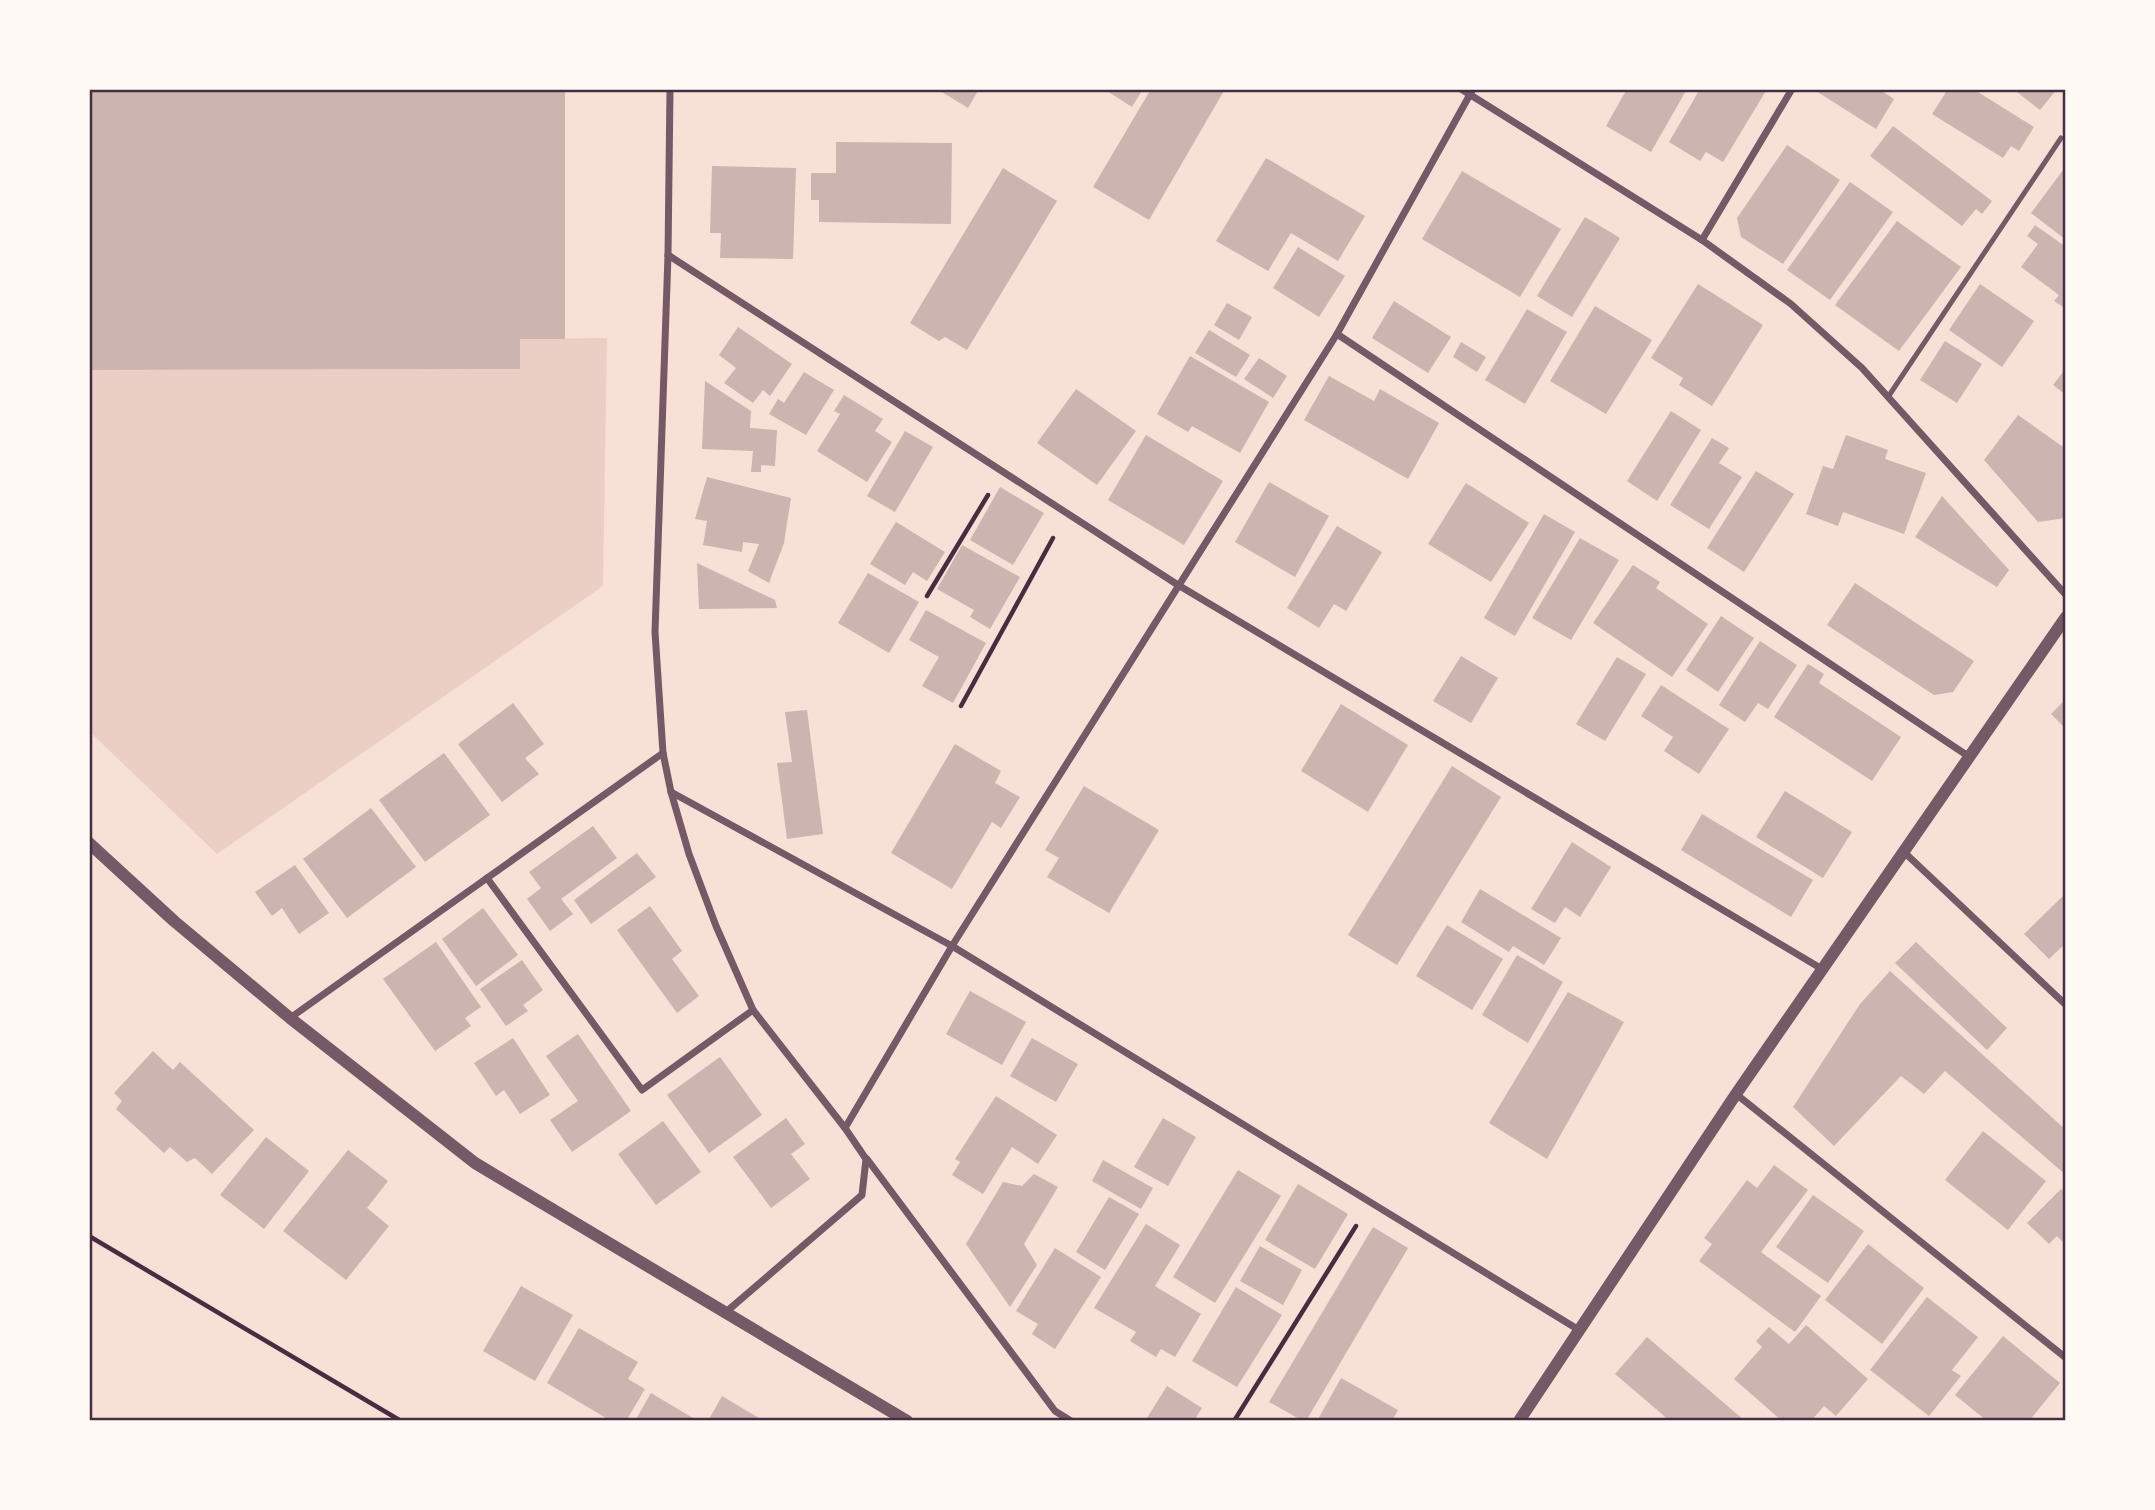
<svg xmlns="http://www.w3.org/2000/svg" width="2155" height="1510" font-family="'Source Serif 4',serif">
	<rect width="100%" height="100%" fill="#f7e1d7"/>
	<path fill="#ebcfc5" d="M607,338l-4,248 -386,268 -128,-123v-361l430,-1 1,-30z"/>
	<g fill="#ccb4b1">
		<path d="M89,89h476v250h-45v30l-431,1z"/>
		<path d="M937,89h42l-11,19z"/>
		<path d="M1104,89h39l-11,18z"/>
		<path d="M1151,89h74l-76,131 -56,-33z"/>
		<path d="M1627,89h60l-36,63 -45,-26z"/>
		<path d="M1700,89h67l-44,73 -17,-10 -6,9 -31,-19z"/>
		<path d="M1817,89h62l15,10 -18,30 -60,-38z"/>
		<path d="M1948,89h25l61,38 -15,24 -8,-5 -8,12 -71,-44z"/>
		<path d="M2013,89h44l-17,21z"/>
		<path d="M1893,126l99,75 -10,13 -6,-5 -14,17 -92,-70z"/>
		<path d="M836,142l116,1 -1,81 -132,-2v-22h-8v-27h25z"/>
		<path d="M1787,145l53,35 -57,84 -42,-27 -4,-19z"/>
		<path d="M1266,158l99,58 -27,45 -47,-28 -23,38 -52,-30z"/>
		<path d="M712,166l84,2 -3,91 -73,-1 1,-25h-11z"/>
		<path d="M2066,166v74l-35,-27z"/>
		<path d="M1003,168l54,33 -90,149 -22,-13 -6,4 -29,-18z"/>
		<path d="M1462,171l99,58 -41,68 -98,-58z"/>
		<path d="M1850,182l43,30 -63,88 -43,-30z"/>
		<path d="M1585,217l35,21 -48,79 -35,-21z"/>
		<path d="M1897,221l64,46 -62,84 -64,-46z"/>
		<path d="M2035,225l31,22v62l-12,-8 5,-6 -38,-28 17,-23 -11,-8z"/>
		<path d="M1298,247l47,29 -26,41 -46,-29z"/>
		<path d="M1698,284l65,41 -51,81 -33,-21 4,-7 -32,-20z"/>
		<path d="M1980,284l54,37 -32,46 -53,-37z"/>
		<path d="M1394,301l57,36 -23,36 -56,-35z"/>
		<path d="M1227,303l25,14 -13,23 -25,-15z"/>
		<path d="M1595,306l57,34 -46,74 -56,-33z"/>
		<path d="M1527,309l40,23 -42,72 -40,-24z"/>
		<path d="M738,327l54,37 -22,32 -7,-6 -10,13 -29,-20 12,-15 -17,-13z"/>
		<path d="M1209,330l41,25 -14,22 -41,-24z"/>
		<path d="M1945,341l37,23 -25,39 -37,-23z"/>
		<path d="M1461,342l25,15 -9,15 -24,-15z"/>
		<path d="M1190,356l79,46 -29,51 -48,-27 -4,6 -31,-18z"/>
		<path d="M1259,358l28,18 -14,22 -29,-19z"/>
		<path d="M2066,368v27l-13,-10z"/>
		<path d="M804,372l30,18 -28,45 -37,-21 9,-15 6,4z"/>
		<path d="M1329,376l45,25 6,-12 59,34 -31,56 -104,-59z"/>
		<path d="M705,381l46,30 -1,17 27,2 -2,36 -14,-1v7h-10l2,-21 -51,-2z"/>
		<path d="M1076,389l60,42 -39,54 -60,-42z"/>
		<path d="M844,395l39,24 -8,12 17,11 -25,40 -50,-31 23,-37 -6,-3z"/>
		<path d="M1671,411l30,19 -44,71 -30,-20z"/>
		<path d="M2018,415l48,34v69l-28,4 -54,-62z"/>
		<path d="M905,431l28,16 -38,65 -28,-16z"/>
		<path d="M1146,435l77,46 -39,64 -76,-45z"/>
		<path d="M1846,435l42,15 -3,9 41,14 -22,61 -61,-22 -5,14 -32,-12 17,-48 10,3z"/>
		<path d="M1712,438l17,10 -10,15 23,14 -33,52 -39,-24z"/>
		<path d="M1756,471l38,23 -50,78 -37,-24z"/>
		<path d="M707,477l84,21 -7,45 -15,40 -21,-12 11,-27 -16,-2 -1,10 -39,-7 4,-24 -12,-2z"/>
		<path d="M1269,482l60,34 -34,61 -60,-35z"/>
		<path d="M1466,483l63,40 -38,59 -63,-38z"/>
		<path d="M1000,487l44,26 -31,52 -43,-25z"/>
		<path d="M1942,496l67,74 -12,17 -82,-50z"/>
		<path d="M1544,514l31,18 -60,104 -31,-18z"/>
		<path d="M896,522l49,30 -18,29 -14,-9 -8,13 -35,-21z"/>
		<path d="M1337,526l45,26 -36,59 -12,-7 -15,24 -32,-20z"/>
		<path d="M1580,538l39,22 -48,80 -39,-22z"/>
		<path d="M962,545l58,32 -30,52 -20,-12 4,-7 -37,-21z"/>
		<path d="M697,563l78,37 2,8 -78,1z"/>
		<path d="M1633,565l27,17 -4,6 52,36 -36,53 -79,-54z"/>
		<path d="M868,573l51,29 -30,51 -51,-30z"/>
		<path d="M1855,583l119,78 -21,31 -19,3 -107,-70z"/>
		<path d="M926,610l60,33 -33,60 -31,-17 17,-29 -30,-17z"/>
		<path d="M1721,616l33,22 -36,54 -32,-22z"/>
		<path d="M1760,641l37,24 -29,44 -10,-6 -13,19 -26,-17z"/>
		<path d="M1461,656l37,22 -27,45 -38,-22z"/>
		<path d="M1617,657l29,17 -41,67 -29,-17z"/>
		<path d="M1808,664l16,10 -5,9 82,54 -29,44 -98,-64z"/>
		<path d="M1661,685l68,44 -30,45 -35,-23 9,-14 -32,-21z"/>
		<path d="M2066,699v30l-15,-15z"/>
		<path d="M513,703l31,41 -19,14 14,16 -37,28 -44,-58z"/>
		<path d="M1341,704l67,41 -40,67 -67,-41z"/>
		<path d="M807,710l16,124 -36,5 -10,-76 15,-1 -7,-50z"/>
		<path d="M955,744l46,27 -6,12 25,14 -19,31 -9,-6 -40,67 -61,-36z"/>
		<path d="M444,753l46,62 -65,47 -46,-62z"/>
		<path d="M1452,766l49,31 -104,168 -49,-30z"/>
		<path d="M1084,786l75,44 -50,83 -62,-36 12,-19 -14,-8z"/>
		<path d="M1785,791l67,41 -29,46 -67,-41z"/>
		<path d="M371,808l45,59 -69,51 -44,-59z"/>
		<path d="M1702,814l111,66 -22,37 -110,-67z"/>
		<path d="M593,826l24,32 -56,41 12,15 -23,17 -23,-32 14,-11 -12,-16z"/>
		<path d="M1572,842l39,25 -31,50 -15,-10 -10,16 -24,-14z"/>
		<path d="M637,853l19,24 -65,47 -17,-24z"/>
		<path d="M295,865l34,48 -30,21 -17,-26 -10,8 -17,-24z"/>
		<path d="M1480,889l81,49 -17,27 -31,-19 -4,6 -48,-30z"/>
		<path d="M2066,893v50l-17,16 -25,-25z"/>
		<path d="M650,906l32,45 -10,8 27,37 -22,17 -60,-83z"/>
		<path d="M483,908l35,47 -42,31 -34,-47z"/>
		<path d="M1447,925l56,34 -31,51 -56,-34z"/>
		<path d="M436,942l45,65 -16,11 6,8 -36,25 -52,-72z"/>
		<path d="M1916,942l91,86 -20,22 -92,-87z"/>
		<path d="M1517,955l46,27 -35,61 -46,-28z"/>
		<path d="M522,960l21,30 -20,15 5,6 -22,15 -26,-37z"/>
		<path d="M1890,971l176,159v45l-121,-104 -21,23 -23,-18 -67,70 -41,-39 67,-103z"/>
		<path d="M970,991l56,31 -24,43 -56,-31z"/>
		<path d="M1568,992l56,30 -77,137 -58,-36z"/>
		<path d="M578,1034l53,77 -59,41 -22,-32 28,-19 -32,-45z"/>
		<path d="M513,1038l37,57 -30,19 -16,-24 -8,6 -22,-33z"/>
		<path d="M1032,1038l46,26 -22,38 -46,-26z"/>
		<path d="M153,1051l20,19 7,-8 74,68 -42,44 -17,-16 -8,4 -17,-15 -6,6 -48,-44 6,-8 -8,-8z"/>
		<path d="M720,1057l42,58 -53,38 -42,-58z"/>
		<path d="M996,1096l61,39 -19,29 -26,-17 -29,47 -31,-19 8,-13 -5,-3z"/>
		<path d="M786,1118l19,26 -14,10 19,25 -39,29 -38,-51z"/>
		<path d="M1163,1118l33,19 -28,49 -34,-19z"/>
		<path d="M663,1121l38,51 -45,33 -38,-51z"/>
		<path d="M1983,1131l63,50 -38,49 -63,-50z"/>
		<path d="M266,1137l43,34 -45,58 -44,-34z"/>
		<path d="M348,1150l40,31 -21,27 22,18 -43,54 -63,-49z"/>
		<path d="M1103,1160l50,28 -12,21 -49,-28z"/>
		<path d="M1774,1165l34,25 -47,62 60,44 -26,36 -96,-71 13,-17 -8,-6 43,-58 10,8z"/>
		<path d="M1238,1170l43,26 -66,107 -42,-26z"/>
		<path d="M1034,1174l24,13 -34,57 13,21 -27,42 -44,-63 37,-62 19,4z"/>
		<path d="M1298,1184l50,30 -33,55 -50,-29z"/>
		<path d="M2061,1189l5,4v52l-9,-9 -8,8 -22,-21z"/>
		<path d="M1813,1195l51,36 -36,52 -52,-36z"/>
		<path d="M1109,1197l30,17 -34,56 -29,-18z"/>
		<path d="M1146,1224l34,21 -25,41 46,28 -26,43 -14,-8 -5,8 -26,-16 6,-9 -42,-24z"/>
		<path d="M1373,1227l35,21 -102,173h-3l-34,-19z"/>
		<path d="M1868,1244l56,44 -42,56 -57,-44z"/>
		<path d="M1260,1246l42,24 -19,35 -43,-24z"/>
		<path d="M1055,1248l46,29 -46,72 -23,-15 6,-10 -22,-13z"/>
		<path d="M521,1286l52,29 -38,66 -52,-30z"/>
		<path d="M1236,1287l46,28 -45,72 -45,-26z"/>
		<path d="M1927,1297l51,40 -26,33 9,6 -32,40 -59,-46z"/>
		<path d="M1806,1325l62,54 -32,37 -12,-10 -13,15h-29l-48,-42 28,-32 -6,-6 13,-14 20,17z"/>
		<path d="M579,1328l59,34 -10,17 17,10 -19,32h-15l-64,-38z"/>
		<path d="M2003,1336l57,47 -31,38h-42l-32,-26z"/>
		<path d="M1647,1337l98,84h-75l-55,-47z"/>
		<path d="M1341,1378l57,32 -6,11h-75z"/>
		<path d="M1167,1386l35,22 -8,13h-49z"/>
		<path d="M651,1393l47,28h-63z"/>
		<path d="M722,1396l42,25h-56z"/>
	</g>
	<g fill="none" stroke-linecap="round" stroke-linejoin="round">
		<g stroke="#4a2c40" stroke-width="4.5">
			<path d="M927,596l61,-101"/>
			<path d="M961,706l92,-168"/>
			<path d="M89,1236l312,185"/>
			<path d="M1234,1421l122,-195"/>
		</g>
		<path stroke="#755966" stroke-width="5" d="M1888,397l173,-259"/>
		<g stroke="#755966" stroke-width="7">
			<path d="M670,89l-2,166 -13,377 8,121 8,39 18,62 27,72 37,84 92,118 21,31 -4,36 -136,117"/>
			<path d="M1461,89l241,151 89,64 71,64 204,227"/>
			<path d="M1702,240l90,-151"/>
			<path d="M668,255l510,330 644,384"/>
			<path d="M1337,334l631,422"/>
			<path d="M671,792l281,154 627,384"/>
			<path d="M1905,853l161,152"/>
			<path d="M487,878l155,212 111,-80"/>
			<path d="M290,1018l373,-265"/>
			<path d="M1736,1094l330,264"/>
			<path d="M845,1128l107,-182 385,-612 136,-245"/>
			<path d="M867,1159l188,252 16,10"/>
		</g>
		<g stroke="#755966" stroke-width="12">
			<path d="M89,843l85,78 116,97 185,145 432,258"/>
			<path d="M1519,1421l217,-327 330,-477"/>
		</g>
	</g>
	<rect width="2155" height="1510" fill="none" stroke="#fffaf5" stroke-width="182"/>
	<rect x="91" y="91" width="1973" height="1328" fill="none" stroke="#4a2c40" stroke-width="2.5"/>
</svg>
